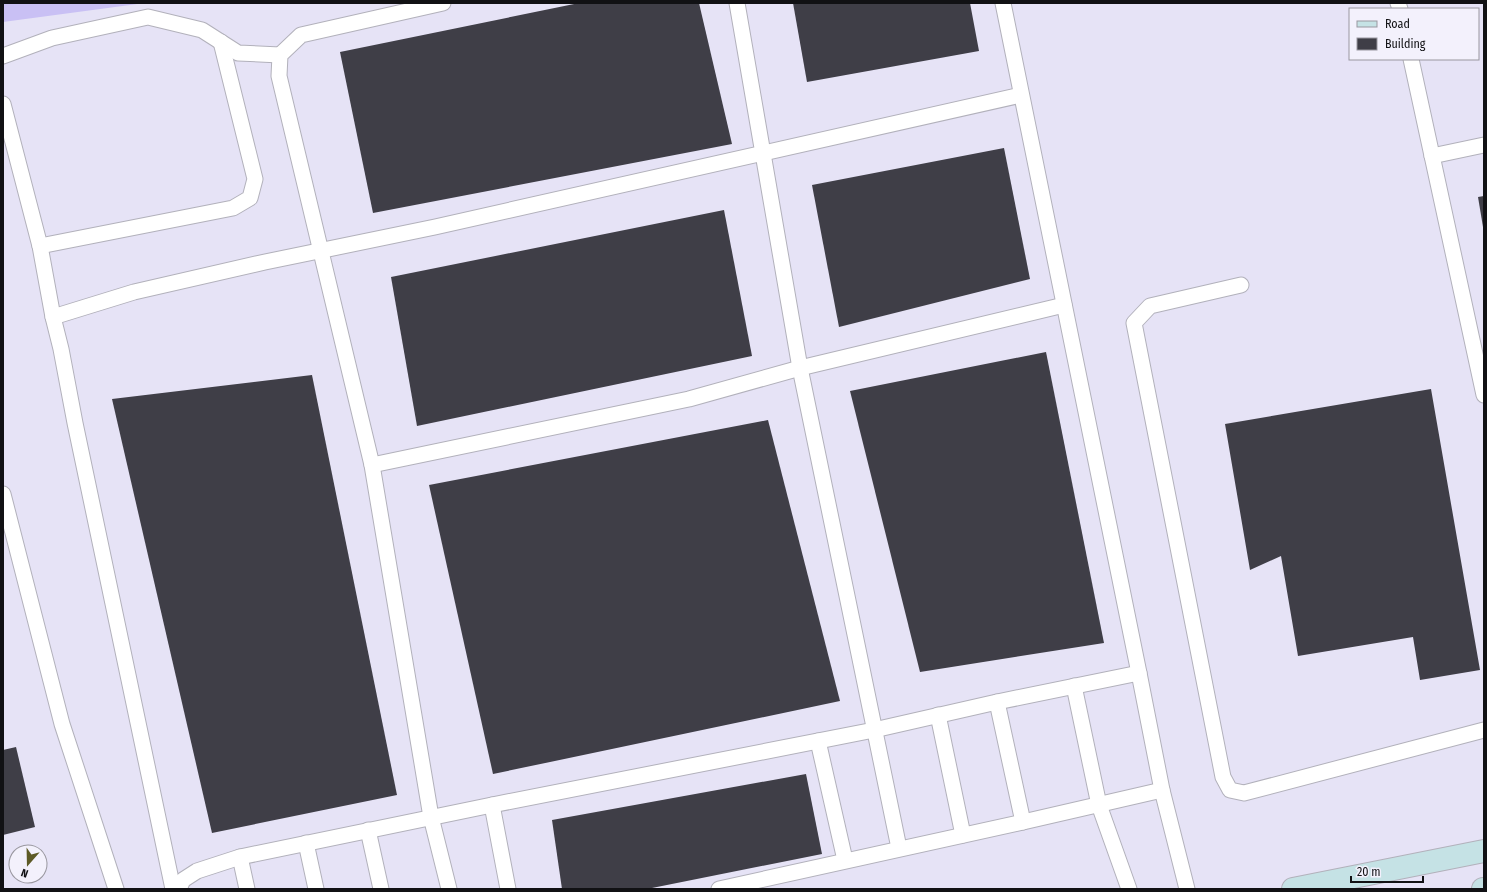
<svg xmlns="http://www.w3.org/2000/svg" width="1487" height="892" font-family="'Fira Sans Condensed',sans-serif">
	<rect width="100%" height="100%" fill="#f3f1fc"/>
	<path fill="#e6e3f6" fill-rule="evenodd" d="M3,3h1481v886h-1481zM1350,9h128v50h-128zM16,852h24v24h-24z"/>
	<path fill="#c9c0f4" d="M3,3h142l-142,19z"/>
	<g fill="#3f3e47">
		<path d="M579,3h120l33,141 -359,69 -33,-161z"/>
		<path d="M793,3h177l9,48 -172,31z"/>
		<path d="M1004,148l26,131 -191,48 -27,-142z"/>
		<path d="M1484,196v31h-1l-5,-30z"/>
		<path d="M724,210l28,146 -335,70 -26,-149z"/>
		<path d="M1046,352l58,291 -184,29 -70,-281z"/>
		<path d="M312,375l85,420 -185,38 -100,-434z"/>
		<path d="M1431,389l49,281 -60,10 -7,-43 -115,19 -17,-100 -31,14 -25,-146z"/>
		<path d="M768,420l72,281 -347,73 -64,-289z"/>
		<path d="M16,747l19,80 -32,8v-85z"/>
		<path d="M806,774l16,80 -175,35h-85l-10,-69z"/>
	</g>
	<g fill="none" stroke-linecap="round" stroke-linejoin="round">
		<defs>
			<g id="lane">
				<path d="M443,3l-142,32 -21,20 -1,21 93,389 59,352 18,72"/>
				<path d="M737,3l63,365 99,480"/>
				<path d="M1003,3l136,670 23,117 25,99"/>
				<path d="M1398,3l2,6"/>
				<path d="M3,56l49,-18 96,-21 54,13 36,23 42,2"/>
				<path d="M1411,59l73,336"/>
				<path d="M3,104l37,142 13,71"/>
				<path d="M1432,156l52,-11"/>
				<path d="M40,246l193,-38 17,-10 5,-19 -34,-137"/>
				<path d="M1241,285l-91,21 -16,17 89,454 7,13 14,3 240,-63"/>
				<path d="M372,465l317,-66 111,-31 264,-63"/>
				<path d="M3,494l59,230 54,165"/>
				<path d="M1074,686l25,119 30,84"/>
				<path d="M997,702l26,120"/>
				<path d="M938,715l25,120"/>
				<path d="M818,741l27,119"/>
				<path d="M492,805l16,84"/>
				<path d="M368,830l13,59"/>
				<path d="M306,843l10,46"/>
				<path d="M240,857l7,32"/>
				<path d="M173,889l-98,-466 -14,-74 -8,-32 81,-25 131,-30 170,-35 586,-132"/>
				<path d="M179,889l4,-9 14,-9 43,-14 252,-52 382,-75 123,-28 142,-29"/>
				<path d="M719,889l304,-67 139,-32"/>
			</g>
			<g id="secondary">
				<path d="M1293,889l191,-38"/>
				<path d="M1483,889h1"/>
			</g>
		</defs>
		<use href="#lane" stroke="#b2b1bb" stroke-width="17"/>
		<use href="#secondary" stroke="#b2b1bb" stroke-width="24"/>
		<use href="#lane" stroke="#fff" stroke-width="15"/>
		<use href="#secondary" stroke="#c5e2e5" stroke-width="22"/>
	</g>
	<rect width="1487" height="892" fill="none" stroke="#111114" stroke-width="8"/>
	<rect x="1349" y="8" width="130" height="52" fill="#f3f1fc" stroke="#99979f"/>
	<rect x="1357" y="21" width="20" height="6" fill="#c5e2e5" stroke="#99979f"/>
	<text x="1385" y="28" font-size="12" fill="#111114">Road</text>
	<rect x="1357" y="38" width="20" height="12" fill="#3f3e47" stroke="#99979f"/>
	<text x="1385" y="48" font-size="12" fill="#111114">Building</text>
	<g transform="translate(28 864) rotate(200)"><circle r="19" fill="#f3f1fc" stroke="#99979f"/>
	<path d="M0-3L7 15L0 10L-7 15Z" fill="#5d5a26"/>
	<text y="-6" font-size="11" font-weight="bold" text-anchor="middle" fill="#111114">N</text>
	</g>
	<path d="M1351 876v6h72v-6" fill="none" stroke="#111114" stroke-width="2"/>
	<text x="1357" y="876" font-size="12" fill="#111114" stroke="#f3f1fc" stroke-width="3" paint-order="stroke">20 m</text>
</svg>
